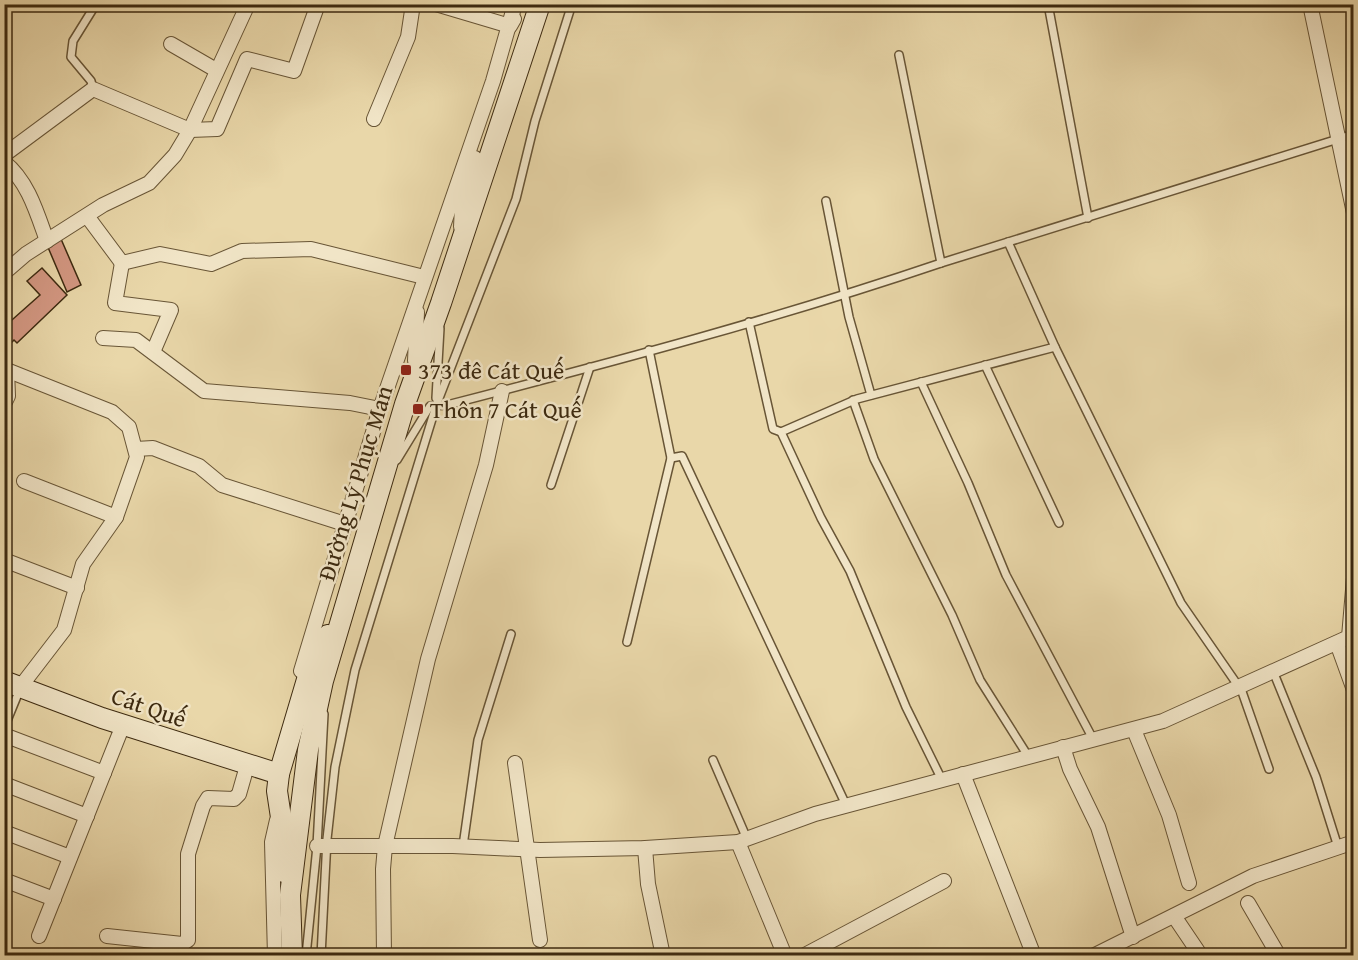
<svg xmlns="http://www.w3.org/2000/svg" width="1358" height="960" font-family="'Gentium Book Plus',serif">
	<rect width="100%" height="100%" fill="#e9d7a9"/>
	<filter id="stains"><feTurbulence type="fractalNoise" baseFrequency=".00333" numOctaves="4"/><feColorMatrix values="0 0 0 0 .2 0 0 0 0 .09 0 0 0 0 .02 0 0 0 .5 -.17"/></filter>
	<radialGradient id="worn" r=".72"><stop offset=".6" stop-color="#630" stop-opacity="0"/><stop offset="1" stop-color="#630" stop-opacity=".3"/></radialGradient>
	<g fill="#d49883" stroke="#3d2a10" stroke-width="1.5">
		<path d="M61,239l20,46 -14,7 -20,-47z"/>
		<path d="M42,268l25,27 -50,48 -3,-3 -4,4 -6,-6v-11l36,-32 -13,-14z"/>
	</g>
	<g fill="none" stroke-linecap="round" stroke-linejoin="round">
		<defs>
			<g id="lane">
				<path d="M1048,4l40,214"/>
				<path d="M899,55l42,208 413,-129"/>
				<path d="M93,89l-2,-8 -20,-24 2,-16 23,-37"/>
				<path d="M826,201l23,116 22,78"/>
				<path d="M749,322l24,107 8,3"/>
				<path d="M1055,347l126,256 58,84"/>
				<path d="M649,350l22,108 11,-2 164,349"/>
				<path d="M985,365l74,158"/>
				<path d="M921,382l47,101 38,92 87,164"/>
				<path d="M436,398l4,-70"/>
				<path d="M853,400l21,59 78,156 28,65 48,76"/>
				<path d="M397,460l33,-54 17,-1c166,-43 332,-87 494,-142"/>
				<path d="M551,485l39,-118"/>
				<path d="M627,642l44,-184"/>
				<path d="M1273,671l43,106 22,70"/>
				<path d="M1240,686l29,83"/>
				<path d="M4,728l16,-39"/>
				<path d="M713,760l34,79"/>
				<path d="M942,780l-36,-73 -56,-136 -29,-53 -40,-86 76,-33 198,-52 -47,-105"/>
				<path d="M463,846l15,-106 33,-106"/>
				<path d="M306,956l11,-110 7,-132"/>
				<path d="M321,956l6,-117 8,-72 20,-97 81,-264 80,-207 19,-78 37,-117"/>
			</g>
			<g id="street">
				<path d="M436,4l74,22 4,-7"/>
				<path d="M1310,4l44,209"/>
				<path d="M171,44l45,26"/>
				<path d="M374,119l34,-82 5,-33"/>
				<path d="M4,155l89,-66 97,41 27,-1 30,-70 47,12 24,-67"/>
				<path d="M4,162c24,19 33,51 43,79"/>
				<path d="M87,216l35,47 38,-9 51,10 31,-13 69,-2 113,28"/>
				<path d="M461,227l1,-21 13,-48"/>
				<path d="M122,263l-7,40 56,7 -18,42"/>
				<path d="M4,273l22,-19 77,-49 46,-22 26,-28 15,-25 58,-126"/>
				<path d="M103,338l33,2 68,51 146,12 30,6"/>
				<path d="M415,361l2,-49"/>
				<path d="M4,369l108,43 17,15 8,30 -21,60 -33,47 -19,66 -43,56"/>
				<path d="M4,404l4,-8 -1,-26"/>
				<path d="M136,449l17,-1 46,18 23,19 123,39"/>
				<path d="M24,481l92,36"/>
				<path d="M4,560l73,28"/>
				<path d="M1337,643l17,47"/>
				<path d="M301,671l79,-262 113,-328 22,-77"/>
				<path d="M1134,730l35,85 20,68"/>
				<path d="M4,735l100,38"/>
				<path d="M1063,747l7,22 28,58 35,110"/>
				<path d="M515,763l25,177"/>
				<path d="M963,774l71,182"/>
				<path d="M4,784l83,32"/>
				<path d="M4,832l66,25"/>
				<path d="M738,842l47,114"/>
				<path d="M317,846h136l87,4 105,-2 93,-6 77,-28 348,-93 186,-84 5,-59"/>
				<path d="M645,848l3,36 15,72"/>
				<path d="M4,880l50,19"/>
				<path d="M1248,903l31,53"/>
				<path d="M1174,916l27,40"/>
				<path d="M39,936l84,-211"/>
				<path d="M107,936l75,8 6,-4v-86l15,-48 5,-8 26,1 5,-5 8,-28"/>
				<path d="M275,956l-3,-114 5,-22"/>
				<path d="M384,956l-1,-87 2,-23 43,-187 58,-194 16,-74"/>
				<path d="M803,956l141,-75"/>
				<path d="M1093,956l160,-80 101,-34"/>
			</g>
			<g id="secondary">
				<path d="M4,681l98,37 177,56"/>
				<path d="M283,872l-1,-48 -5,-33 2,-17 29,-98 11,-30 9,-11"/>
				<path d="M292,956l-2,-61 18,-145 15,-69 82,-277 36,-101 99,-299"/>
			</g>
		</defs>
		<use href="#lane" stroke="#685536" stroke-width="10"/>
		<use href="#street" stroke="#685536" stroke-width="16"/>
		<use href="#secondary" stroke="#3d2a10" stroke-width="22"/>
		<use href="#lane" stroke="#f1e5c7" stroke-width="7"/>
		<use href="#street" stroke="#f1e5c7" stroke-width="14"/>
		<use href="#secondary" stroke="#f1e5c7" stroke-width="20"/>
	</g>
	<g fill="#8f2418" stroke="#f1e5c7" stroke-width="2">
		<rect x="400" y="364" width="12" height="12" rx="3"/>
		<rect x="412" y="403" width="12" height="12" rx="3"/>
	</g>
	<g text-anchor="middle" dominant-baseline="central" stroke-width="5" stroke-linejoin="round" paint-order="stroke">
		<g font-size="24" fill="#3d2a10" stroke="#f1e5c7" text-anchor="start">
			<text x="418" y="370">373 đê Cát Quế</text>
			<text x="430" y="409">Thôn 7 Cát Quế</text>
		</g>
		<g font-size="24" fill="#3d2a10" stroke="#f1e5c7">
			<text transform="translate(355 483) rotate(-73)">Đường Lý Phục Man</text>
			<text transform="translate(149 707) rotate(19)">Cát Quế</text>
		</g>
	</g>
	<rect width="1358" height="960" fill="none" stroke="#e9d7a9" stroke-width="24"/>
	<rect x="6" y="6" width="1346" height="948" fill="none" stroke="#3d2a10" stroke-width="3"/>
	<rect x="12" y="12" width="1334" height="936" fill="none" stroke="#3d2a10" stroke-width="1.5"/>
	<rect width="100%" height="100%" filter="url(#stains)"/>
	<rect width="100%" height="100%" fill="url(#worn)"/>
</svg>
